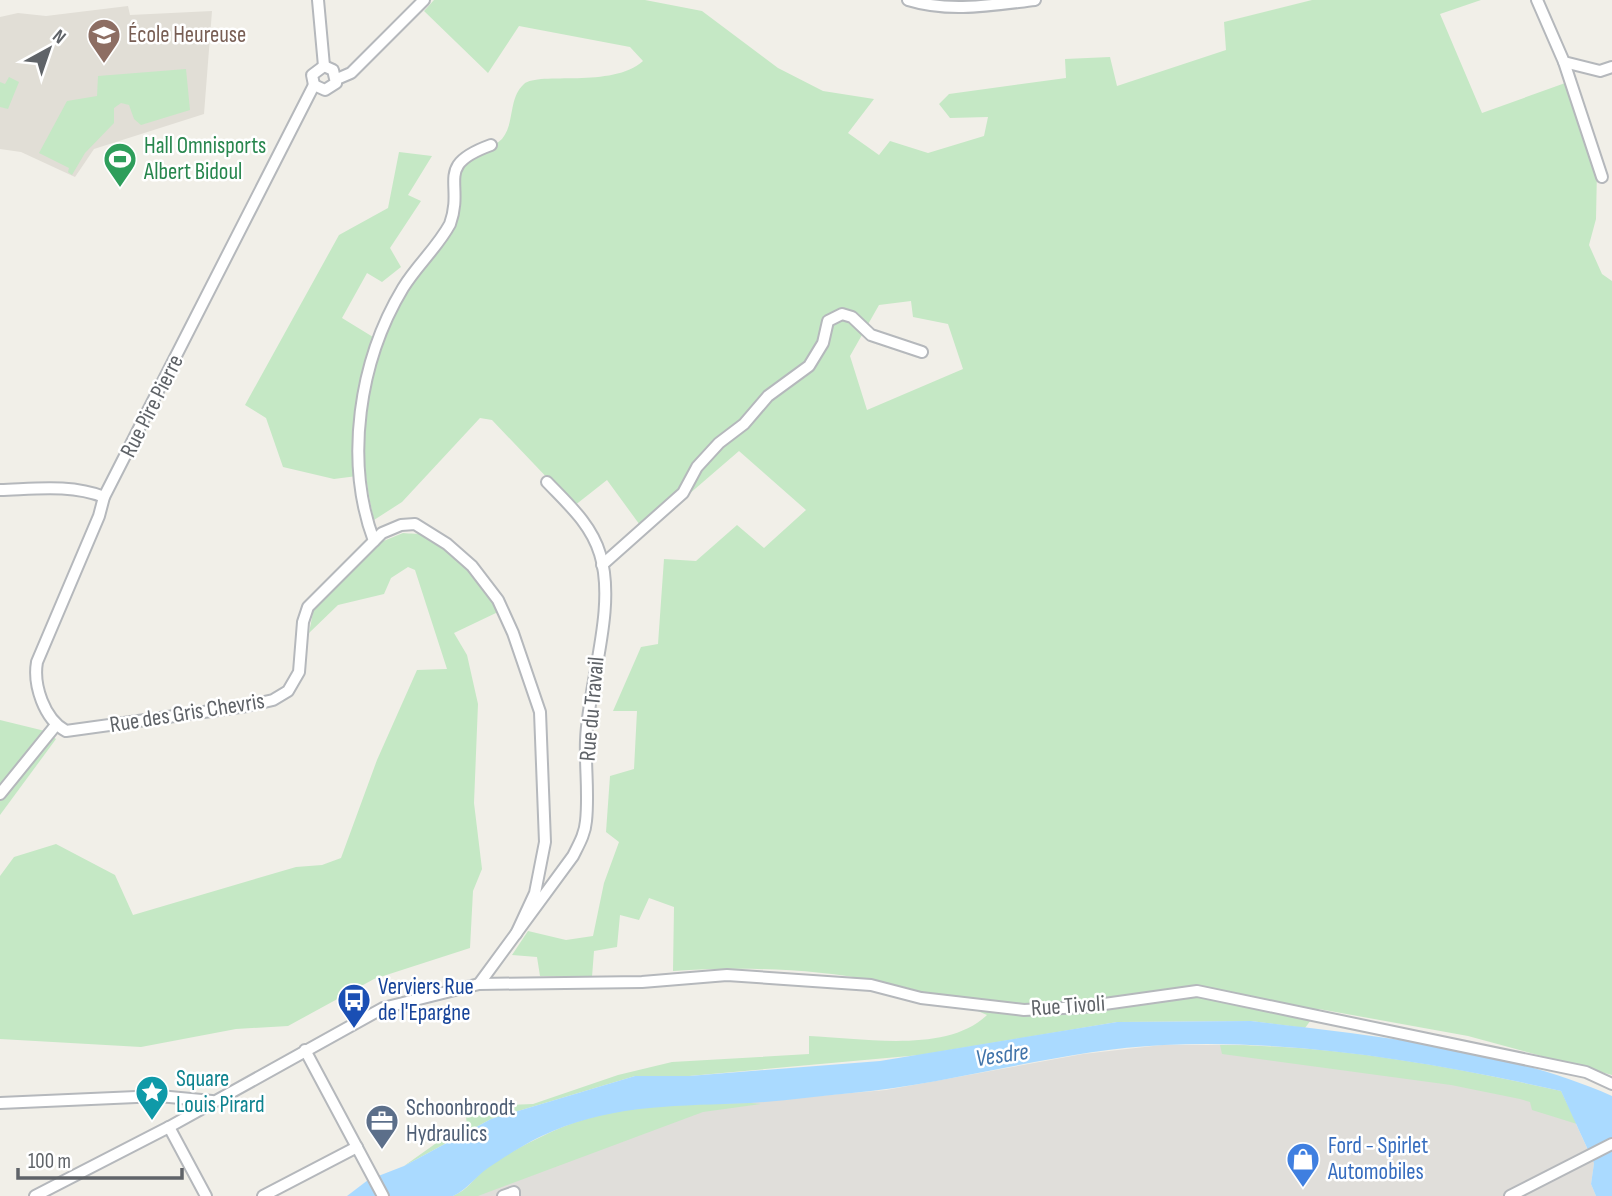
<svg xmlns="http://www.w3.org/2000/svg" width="1612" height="1196" font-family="'Sofia Sans Condensed',sans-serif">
	<rect width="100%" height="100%" fill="#f1efe8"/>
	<path fill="#e0deda" d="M1162,1045h81l318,46 26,57 25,6 -18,9 -3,21 5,12h-1143l153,-82 280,-24 197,-36z"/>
	<path fill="#e1ded6" d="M128,6l2,9 82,-4 -8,103 -110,35 -19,28 -54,-25 -21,-3v-132l18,-4 28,3z"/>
	<g fill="#c5e8c5" fill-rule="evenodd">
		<path d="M434,0h211l57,11 76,57 45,23 51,8 -26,34 31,22 11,-14 38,12 56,-17 4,-19 -38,1 -11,-14 10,-10 117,-16 -1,-19 45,-2 7,29 109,-36 -2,-28 88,-22h169l-41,14 42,99 86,-31 29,87 -1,50 -7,26 13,29 10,7v794l-144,-39 -149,-27 -14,19 -54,-7 -134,1 -197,33 -231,21h-54l-144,43 -87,47 38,-27 25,-13 -1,-10 19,-1v-9l48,-2 85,-29 54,-13 137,-8v-18c52,2 138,18 178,-21 -98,-43 -209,-51 -314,-44l1,-64 -25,-9 -10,22 -19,-5 -3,32 -23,4 -2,26 -52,-1 -3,-19 -25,-2 16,-24 38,9 27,-4 11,-53 15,-41 -13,-10 4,-56 24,-7 3,-58h-24l28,-64 17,-3 6,-85 32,2 41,-36 27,23 42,-38 -67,-59 -94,81 -38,-52 -33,26 -82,-86 -12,-2 -78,84 -28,18c-21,-89 -9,-157 35,-236 8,-15 26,-25 34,-41 10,-19 13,-56 18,-78 12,-9 31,-16 41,-26 13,-15 6,-41 22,-55 15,-13 88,5 119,-23l-13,-14 -111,-21 -31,47 -64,-62zM911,301l2,16 35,7 15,45 -96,41 -17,-54 29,-51z"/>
		<path d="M186,69l4,41 -49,15 -7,-6 -5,-14 -8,-2 -7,5v15l-29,30 -13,22 -4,-3 1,-4 -30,-15 28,-52 30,-5 1,-20z"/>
		<path d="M9,77l10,5 -11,27 -8,-2v-25l5,2z"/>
		<path d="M399,152l33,4 -24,39 13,6 -31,47 11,19 -19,15 -15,-9 -25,45 31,19c-15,47 -18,90 -16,139l-23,3 -51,-12 -17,-49 -21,-13 94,-170 49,-27z"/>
		<path d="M403,533c7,1 16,0 22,2 33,12 57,49 73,77l-44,21 13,22 11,49 -4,99 8,66 -9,22 -3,57 -96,31 -86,47 -52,3 -95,18 -141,-8v-163l14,-19 42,-13 59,31 18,40 163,-48 26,-2 19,-7 36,-98 40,-90 30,-1 -32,-99 -7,-3 -17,11 -7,16 -46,11 -29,28 5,-26 67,-65z"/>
		<path d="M0,720l45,11 11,8 -56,76z"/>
		<path d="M1220,1045c114,0 230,21 341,46l16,33 -45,-14 -2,-8 -10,-3 -69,-14 -229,-31z"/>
		<path d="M751,1103l10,1 -58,8 -225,84h-25c15,-6 20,-17 32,-27 18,-14 45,-27 66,-37 61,-29 133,-28 200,-29z"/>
	</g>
	<path fill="#aadaff" d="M1251,1021c121,15 249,26 361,75v100h-16l-5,-12 3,-21 -33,-72c-129,-29 -265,-52 -397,-46 -105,5 -207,38 -312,48 -34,3 -68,8 -102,10 -68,3 -134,1 -197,28 -22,9 -46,24 -65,37 -13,9 -20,21 -35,28h-106l21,-16 36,-14 87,-47 144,-43h54l191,-15 237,-39z"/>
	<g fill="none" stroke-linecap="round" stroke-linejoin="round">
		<defs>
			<g id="minor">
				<path d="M318,0l6,66"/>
				<path d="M908,0c42,13 84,5 127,0"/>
				<path d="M1537,0l27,62 36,9 12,-4"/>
				<path d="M1564,62l38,115"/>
				<path d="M337,79l14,-6 73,-73"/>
				<path d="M314,85l-210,412 -5,19 -62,146c-4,23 7,57 29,69l181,-25 26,-6 15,-9 11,-19 4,-50 5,-15 74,-74 19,-8 14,-1 32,20 25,22 26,34 15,33 27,79 5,130 -10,51 -19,41"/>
				<path d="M314,85l11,5 11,-7 -3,-13 -9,-4"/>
				<path d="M314,85l-2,-10 12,-9"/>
				<path d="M0,490c35,-1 71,-6 104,7"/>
				<path d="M374,541c-30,-80 -15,-180 29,-253 14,-23 34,-40 47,-64 15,-42 -17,-58 41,-79"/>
				<path d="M602,565l81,-72 14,-26 22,-24 25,-19 24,-28 41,-30 14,-23 5,-22 14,-7 10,3 19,18 51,17"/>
				<path d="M0,794l56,-69"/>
				<path d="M479,984l94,-128c6,-12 12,-22 13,-35 3,-27 -1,-54 0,-81 2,-56 31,-132 14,-186 -9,-30 -32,-50 -53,-72"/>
				<path d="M305,1050l78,146"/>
				<path d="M0,1103l159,-7 53,5"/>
				<path d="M169,1127l37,69"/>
				<path d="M35,1196l134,-69 214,-119 96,-24 163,-2 85,-7 144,10 50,13 103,12 59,-3 114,-16 389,81 26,12"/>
				<path d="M263,1196l94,-49"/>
				<path d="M503,1196l11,-4v4"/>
				<path d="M1510,1196l102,-52"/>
			</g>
		</defs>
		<use href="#minor" stroke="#b5b8bc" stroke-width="14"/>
		<use href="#minor" stroke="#fff" stroke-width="10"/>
	</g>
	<defs>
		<symbol id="school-pin" viewBox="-11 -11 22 30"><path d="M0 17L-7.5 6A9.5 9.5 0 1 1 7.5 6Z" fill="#8d6e63" stroke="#fff"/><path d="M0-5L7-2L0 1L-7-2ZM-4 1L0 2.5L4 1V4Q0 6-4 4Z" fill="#fff"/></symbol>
		<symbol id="stadium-pin" viewBox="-11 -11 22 30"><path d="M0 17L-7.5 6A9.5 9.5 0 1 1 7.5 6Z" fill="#2e9e5b" stroke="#fff"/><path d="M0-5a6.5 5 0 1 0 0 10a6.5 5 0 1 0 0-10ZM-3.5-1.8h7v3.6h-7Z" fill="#fff"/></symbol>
		<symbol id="bus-pin" viewBox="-11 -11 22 30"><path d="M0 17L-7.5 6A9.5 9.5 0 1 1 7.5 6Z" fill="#1a4fb4" stroke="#fff"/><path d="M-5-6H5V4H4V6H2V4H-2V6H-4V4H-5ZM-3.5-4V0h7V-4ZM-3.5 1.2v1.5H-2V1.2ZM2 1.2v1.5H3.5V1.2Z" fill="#fff"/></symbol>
		<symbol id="sight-pin" viewBox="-11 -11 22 30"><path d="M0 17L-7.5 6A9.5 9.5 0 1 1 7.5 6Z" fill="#0f9aa8" stroke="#fff"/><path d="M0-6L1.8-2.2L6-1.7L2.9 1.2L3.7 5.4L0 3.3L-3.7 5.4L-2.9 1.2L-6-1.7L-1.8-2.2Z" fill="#fff"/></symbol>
		<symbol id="office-pin" viewBox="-11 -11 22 30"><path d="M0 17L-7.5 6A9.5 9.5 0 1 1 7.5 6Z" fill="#5c6f8a" stroke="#fff"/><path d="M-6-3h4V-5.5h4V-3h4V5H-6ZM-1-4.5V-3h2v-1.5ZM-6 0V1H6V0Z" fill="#fff"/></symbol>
		<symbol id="shop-pin" viewBox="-11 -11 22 30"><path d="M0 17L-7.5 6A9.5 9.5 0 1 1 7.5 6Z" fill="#3f7fe0" stroke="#fff"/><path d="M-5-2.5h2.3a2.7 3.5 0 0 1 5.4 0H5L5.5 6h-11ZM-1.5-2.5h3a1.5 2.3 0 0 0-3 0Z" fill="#fff"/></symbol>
	</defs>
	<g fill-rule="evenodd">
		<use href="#school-pin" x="85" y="16" width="38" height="52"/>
		<use href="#stadium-pin" x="101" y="140" width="38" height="52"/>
		<use href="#bus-pin" x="335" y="981" width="38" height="52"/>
		<use href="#sight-pin" x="133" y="1073" width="38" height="52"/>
		<use href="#office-pin" x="363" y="1102" width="38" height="52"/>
		<use href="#shop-pin" x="1284" y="1140" width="38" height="52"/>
	</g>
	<g text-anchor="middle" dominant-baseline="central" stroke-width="5" stroke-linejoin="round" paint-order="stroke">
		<g font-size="23" fill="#785e54" stroke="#fff" text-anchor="start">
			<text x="128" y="35">École Heureuse</text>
		</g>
		<g font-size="23" fill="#27864d" stroke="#fff" text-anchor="start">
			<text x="144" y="146">Hall Omnisports<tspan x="144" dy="26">Albert Bidoul</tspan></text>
		</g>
		<g font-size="23" fill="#5f6368" stroke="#fff">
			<text transform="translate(152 406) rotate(-63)">Rue Pire Pierre</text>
			<text transform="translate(592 709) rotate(-85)">Rue du Travail</text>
			<text transform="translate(187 713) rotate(-9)">Rue des Gris Chevris</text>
			<text transform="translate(1068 1006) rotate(-4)">Rue Tivoli</text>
		</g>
		<g font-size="23" fill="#164399" stroke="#fff" text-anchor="start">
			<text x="378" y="987">Verviers Rue<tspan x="378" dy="26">de l'Epargne</tspan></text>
		</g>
		<g font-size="23" fill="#0d838f" stroke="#fff" text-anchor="start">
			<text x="176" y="1079">Square<tspan x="176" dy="26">Louis Pirard</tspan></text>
		</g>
		<g font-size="23" fill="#4e5e75" stroke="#fff" text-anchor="start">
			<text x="406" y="1108">Schoonbroodt<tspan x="406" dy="26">Hydraulics</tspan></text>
		</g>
		<g font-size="23" fill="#366cbe" stroke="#fff" text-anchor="start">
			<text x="1328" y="1146">Ford - Spirlet<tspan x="1328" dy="26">Automobiles</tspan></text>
		</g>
		<g font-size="24" font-style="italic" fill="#4174aa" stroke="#fff">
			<text transform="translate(1002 1055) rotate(-8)">Vesdre</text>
		</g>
	</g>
	<g transform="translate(49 49) rotate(40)" stroke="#ffffff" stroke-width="5" paint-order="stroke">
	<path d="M0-5L12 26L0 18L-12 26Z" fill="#5f6368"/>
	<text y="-10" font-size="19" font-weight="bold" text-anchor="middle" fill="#5f6368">N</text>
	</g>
	<path d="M18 1168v10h164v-10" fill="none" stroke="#5f6368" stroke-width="3.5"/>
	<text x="28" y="1168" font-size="21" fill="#5f6368" stroke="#ffffff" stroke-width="5" paint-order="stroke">100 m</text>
</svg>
